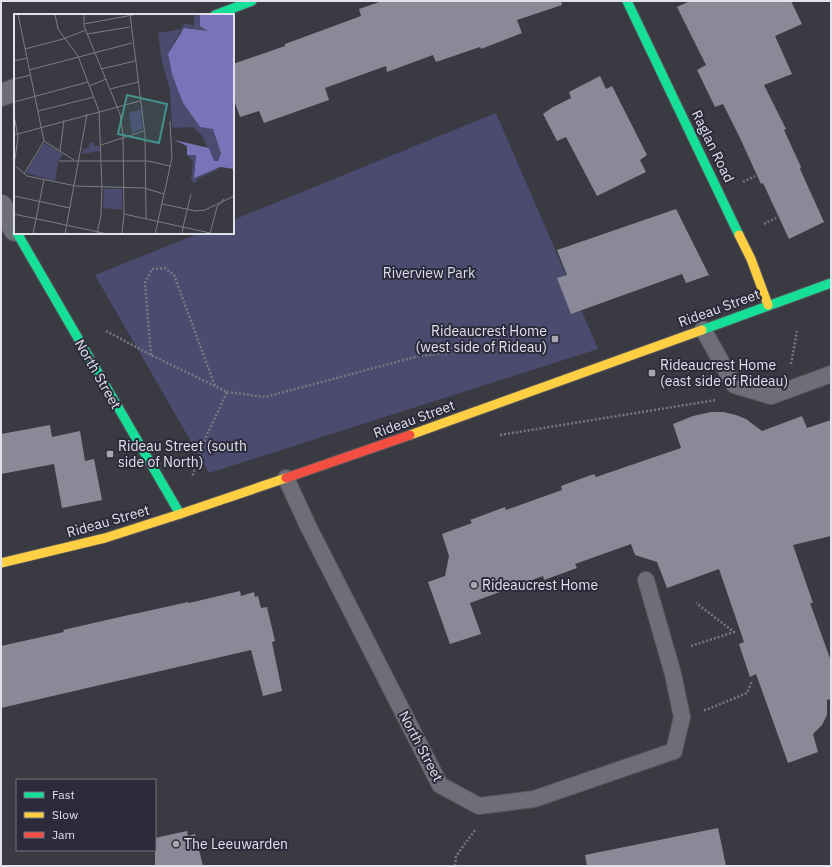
<svg xmlns="http://www.w3.org/2000/svg" width="832" height="867" viewBox="0 0 832 867" font-family="'IBM Plex Sans',sans-serif">
  <style>
    .green { fill: #4d4a70 }
    .building { fill: #898998 }
    .lines { fill: none; stroke-linecap: round; stroke-linejoin: round }
    .lane-casing { stroke: #56565c; stroke-width: 18 }
    .street-casing { stroke: #56565c; stroke-width: 24 }
    .fast-casing { stroke: #56565c; stroke-width: 11 }
    .slow-casing { stroke: #56565c; stroke-width: 11 }
    .jam-casing { stroke: #56565c; stroke-width: 11 }
    .path { stroke: #777780; stroke-width: 2.5; stroke-dasharray: 2 2; stroke-linecap: butt }
    .lane { stroke: #6e6e78; stroke-width: 16 }
    .street { stroke: #6e6e78; stroke-width: 22 }
    .fast { stroke: #16e098; stroke-width: 9 }
    .slow { stroke: #ffcf43; stroke-width: 9 }
    .jam { stroke: #f24e42; stroke-width: 9 }
    .poi-dot { fill: #a7a7b0; stroke: #2c2b3b; stroke-width: 1.5 }
    .labels { text-anchor: middle; stroke-width: 4; stroke-linejoin: round; paint-order: stroke }
    .street-label { font-size: 14px; fill: #e1e1eb; stroke: #2c2b3b }
    .park-label { font-size: 14px; fill: #dcdcf1; stroke: #2c2b3b }
    .poi-label { font-size: 14px; fill: #e1e1eb; stroke: #2c2b3b; text-anchor: start }
    .inset-road { fill: none; stroke: #7d7d86; stroke-width: 1 }
    .view { fill: #44918d; fill-opacity: 0.15; stroke: #44918d; stroke-width: 2 }
    .inset-edge { fill: none; stroke: #e1e1eb; stroke-width: 2 }
  </style>
  <rect width="100%" height="100%" fill="#3a3a42"/>
  <polygon class="green" points="496,113 598,349 209,473 95,275 200,233 233,233 233,220"/>
  <g class="building">
    <polygon points="382,1 561,1 562,5 517,20 522,33 481,49 480,47 436,62 433,55 387,72 386,66 325,88 329,100 264,123 259,111 240,117 233,97 233,64 285,46 285,44 361,16 359,9"/>
    <polygon points="690,1 791,1 802,24 775,36 792,74 764,85 786,129 784,130 801,167 800,169 824,222 789,239 763,183 761,184 740,138 723,104 715,107 697,70 706,65 677,7"/>
    <polygon points="600,76 606,89 612,86 647,155 640,160 646,172 597,196 566,137 557,141 543,114 553,107 571,98 569,92"/>
    <polygon points="676,209 709,275 686,283 682,274 571,314 557,278 567,275 557,250"/>
    <polygon points="711,412 723,412 736,415 746,419 762,431 802,416 807,428 831,420 831,536 793,545 813,603 810,603 831,661 831,699 827,700 827,715 822,725 813,734 818,752 788,763 756,674 750,677 739,644 744,642 719,569 667,588 657,562 635,555 631,544 575,564 577,568 544,580 543,576 470,603 481,634 450,644 428,582 445,576 449,556 442,534 472,523 470,520 505,507 506,510 562,490 561,486 594,474 596,477 681,448 673,424 693,416"/>
    <polygon points="50,425 52,437 80,431 85,461 94,459 102,500 62,508 54,464 1,474 1,434"/>
    <polygon points="240,591 241,596 254,592 255,597 258,596 261,608 267,607 275,641 272,642 282,691 263,696 251,650 1,708 1,646 64,632 63,630 133,614 134,614 188,602 189,603"/>
    <polygon points="718,828 726,866 587,866 585,855"/>
    <polygon points="187,831 188,836 195,834 203,866 155,866 155,838"/>
  </g>
  <g class="lines">
    <g class="lane-casing">
      <g id="lane">
        <polyline points="703,329 734,385 771,396 831,374"/>
        <polyline points="286,478 308,526 440,785 479,806 534,799 674,751 682,717 673,674 646,580"/>
      </g>
    </g>
    <g class="street-casing">
      <g id="street">
        <polyline points="1,95 15,90"/>
        <polyline points="1,206 15,230"/>
      </g>
    </g>
    <g class="fast-casing">
      <g id="fast">
        <polyline points="627,1 739,235"/>
        <polyline points="215,15 252,1"/>
        <polyline points="17,233 180,514"/>
        <polyline points="702,330 831,283"/>
      </g>
    </g>
    <g class="slow-casing">
      <g id="slow">
        <polyline points="739,235 751,259 768,305"/>
        <polyline points="410,435 702,330"/>
        <polyline points="1,563 105,538 180,514 286,478"/>
      </g>
    </g>
    <g class="jam-casing">
      <polyline id="jam" points="286,478 410,435"/>
    </g>
    <g class="path">
      <polyline points="743,182 755,176"/>
      <polyline points="764,224 776,218"/>
      <polyline points="106,331 151,355 227,392 205,439 192,477"/>
      <polyline points="151,355 145,283 152,269 165,268 174,275 215,386"/>
      <polyline points="791,364 797,331"/>
      <polyline points="227,392 265,397 419,356 459,352"/>
      <polyline points="500,435 716,400"/>
      <polyline points="691,646 734,632 696,603"/>
      <polyline points="704,710 706,710 747,693 752,681"/>
      <polyline points="455,866 456,856 475,830"/>
    </g>
    <use href="#lane" class="lane"/>
    <use href="#street" class="street"/>
    <use href="#fast" class="fast"/>
    <use href="#slow" class="slow"/>
    <use href="#jam" class="jam"/>
  </g>
  <g class="poi-dot">
    <rect x="551" y="335" width="8" height="8" rx="2"/>
    <rect x="648" y="369" width="8" height="8" rx="2"/>
    <rect x="106" y="450" width="8" height="8" rx="2"/>
    <circle cx="474" cy="585" r="4"/>
    <circle cx="176" cy="844" r="4"/>
  </g>
  <g class="labels">
    <g class="street-label">
      <text transform="translate(713 146) rotate(64)" y="5">Raglan Road</text>
      <text transform="translate(719 308) rotate(-20)" y="5">Rideau Street</text>
      <text transform="translate(98 374) rotate(60)" y="5">North Street</text>
      <text transform="translate(414 419) rotate(-20)" y="5">Rideau Street</text>
      <text transform="translate(108 521) rotate(-16)" y="5">Rideau Street</text>
      <text transform="translate(421 746) rotate(62)" y="5">North Street</text>
    </g>
    <g class="park-label">
      <text x="429" y="278">Riverview Park</text>
    </g>
    <g class="poi-label">
      <text x="547" y="336" text-anchor="end">Rideaucrest Home<tspan x="547" dy="16">(west side of Rideau)</tspan></text>
      <text x="660" y="370">Rideaucrest Home<tspan x="660" dy="16">(east side of Rideau)</tspan></text>
      <text x="118" y="451">Rideau Street (south<tspan x="118" dy="16">side of North)</tspan></text>
      <text x="482" y="590">Rideaucrest Home</text>
      <text x="184" y="849">The Leeuwarden</text>
    </g>
  </g>
  <g transform="translate(14 14)">
    <rect width="220" height="220" fill="#3a3a42"/>
    <path d="M180,0H186V12L195,15L194,17L174,14L166,18L154,40L156,53L173,95L186,113L198,114L202,121L207,139L204,147L200,148L188,122L179,113L158,114L156,76L148,48L144,19L167,15L171,9L180,12ZM127,96L129,115L118,119L115,98ZM80,128V132H85L86,137L68,140L69,135L75,134V130ZM30,129L49,140L44,148L41,167L12,159ZM173,141H182L180,159L207,154L183,165L182,169L179,168L177,165L179,147ZM90,175H108V196L89,194Z" fill="#4d4a70"/>
    <path d="M186,0H220V155L206,153L180,164L182,141H173V132L160,126L195,134L200,147H204L207,139L199,115L186,113L169,89L158,60L154,40L170,14L194,17L186,12Z" fill="#7a73b9"/>
    <path class="inset-road" d="M4,0L30,127M41,0L44,15L64,42L85,97L88,175L87,201L83,220M70,0V12L106,100L109,121L110,200L108,220M116,0L131,121L132,204M70,10L124,0M73,20L116,13M11,35L49,25L72,16M0,47L13,44M87,55L121,47M15,56L118,29M0,65L17,61M75,72L92,65M96,75L124,68M0,88L74,68M24,97L80,83M0,101L4,123L0,152M0,121L126,87M30,127L60,146M87,131L130,117M46,137L50,106M45,147H134L156,152M0,151L13,162L62,172L130,174L150,180M10,160L30,127M0,182L56,194M148,190L182,197L191,196M191,196L220,182M0,200L94,220M110,200L169,213L177,180M144,207L158,144L156,107M19,220L30,165M51,220L73,100M141,220L144,207M168,220L169,213L196,219M196,220L203,193L210,185"/>
    <path class="view" d="M113,81L153,90L145,129L104,120Z"/>
    <rect width="220" height="220" class="inset-edge"/>
  </g>
  <rect width="832" height="867" fill="none" stroke="#e1e1eb" stroke-width="4"/>
  <rect x="16" y="779" width="140" height="72" fill="#2c2b3b" stroke="#747481"/>
  <rect x="24" y="792" width="20" height="6" fill="#16e098" stroke="#747481"/>
  <text x="52" y="799" font-size="12" fill="#e1e1eb">Fast</text>
  <rect x="24" y="812" width="20" height="6" fill="#ffcf43" stroke="#747481"/>
  <text x="52" y="819" font-size="12" fill="#e1e1eb">Slow</text>
  <rect x="24" y="832" width="20" height="6" fill="#f24e42" stroke="#747481"/>
  <text x="52" y="839" font-size="12" fill="#e1e1eb">Jam</text>
</svg>
